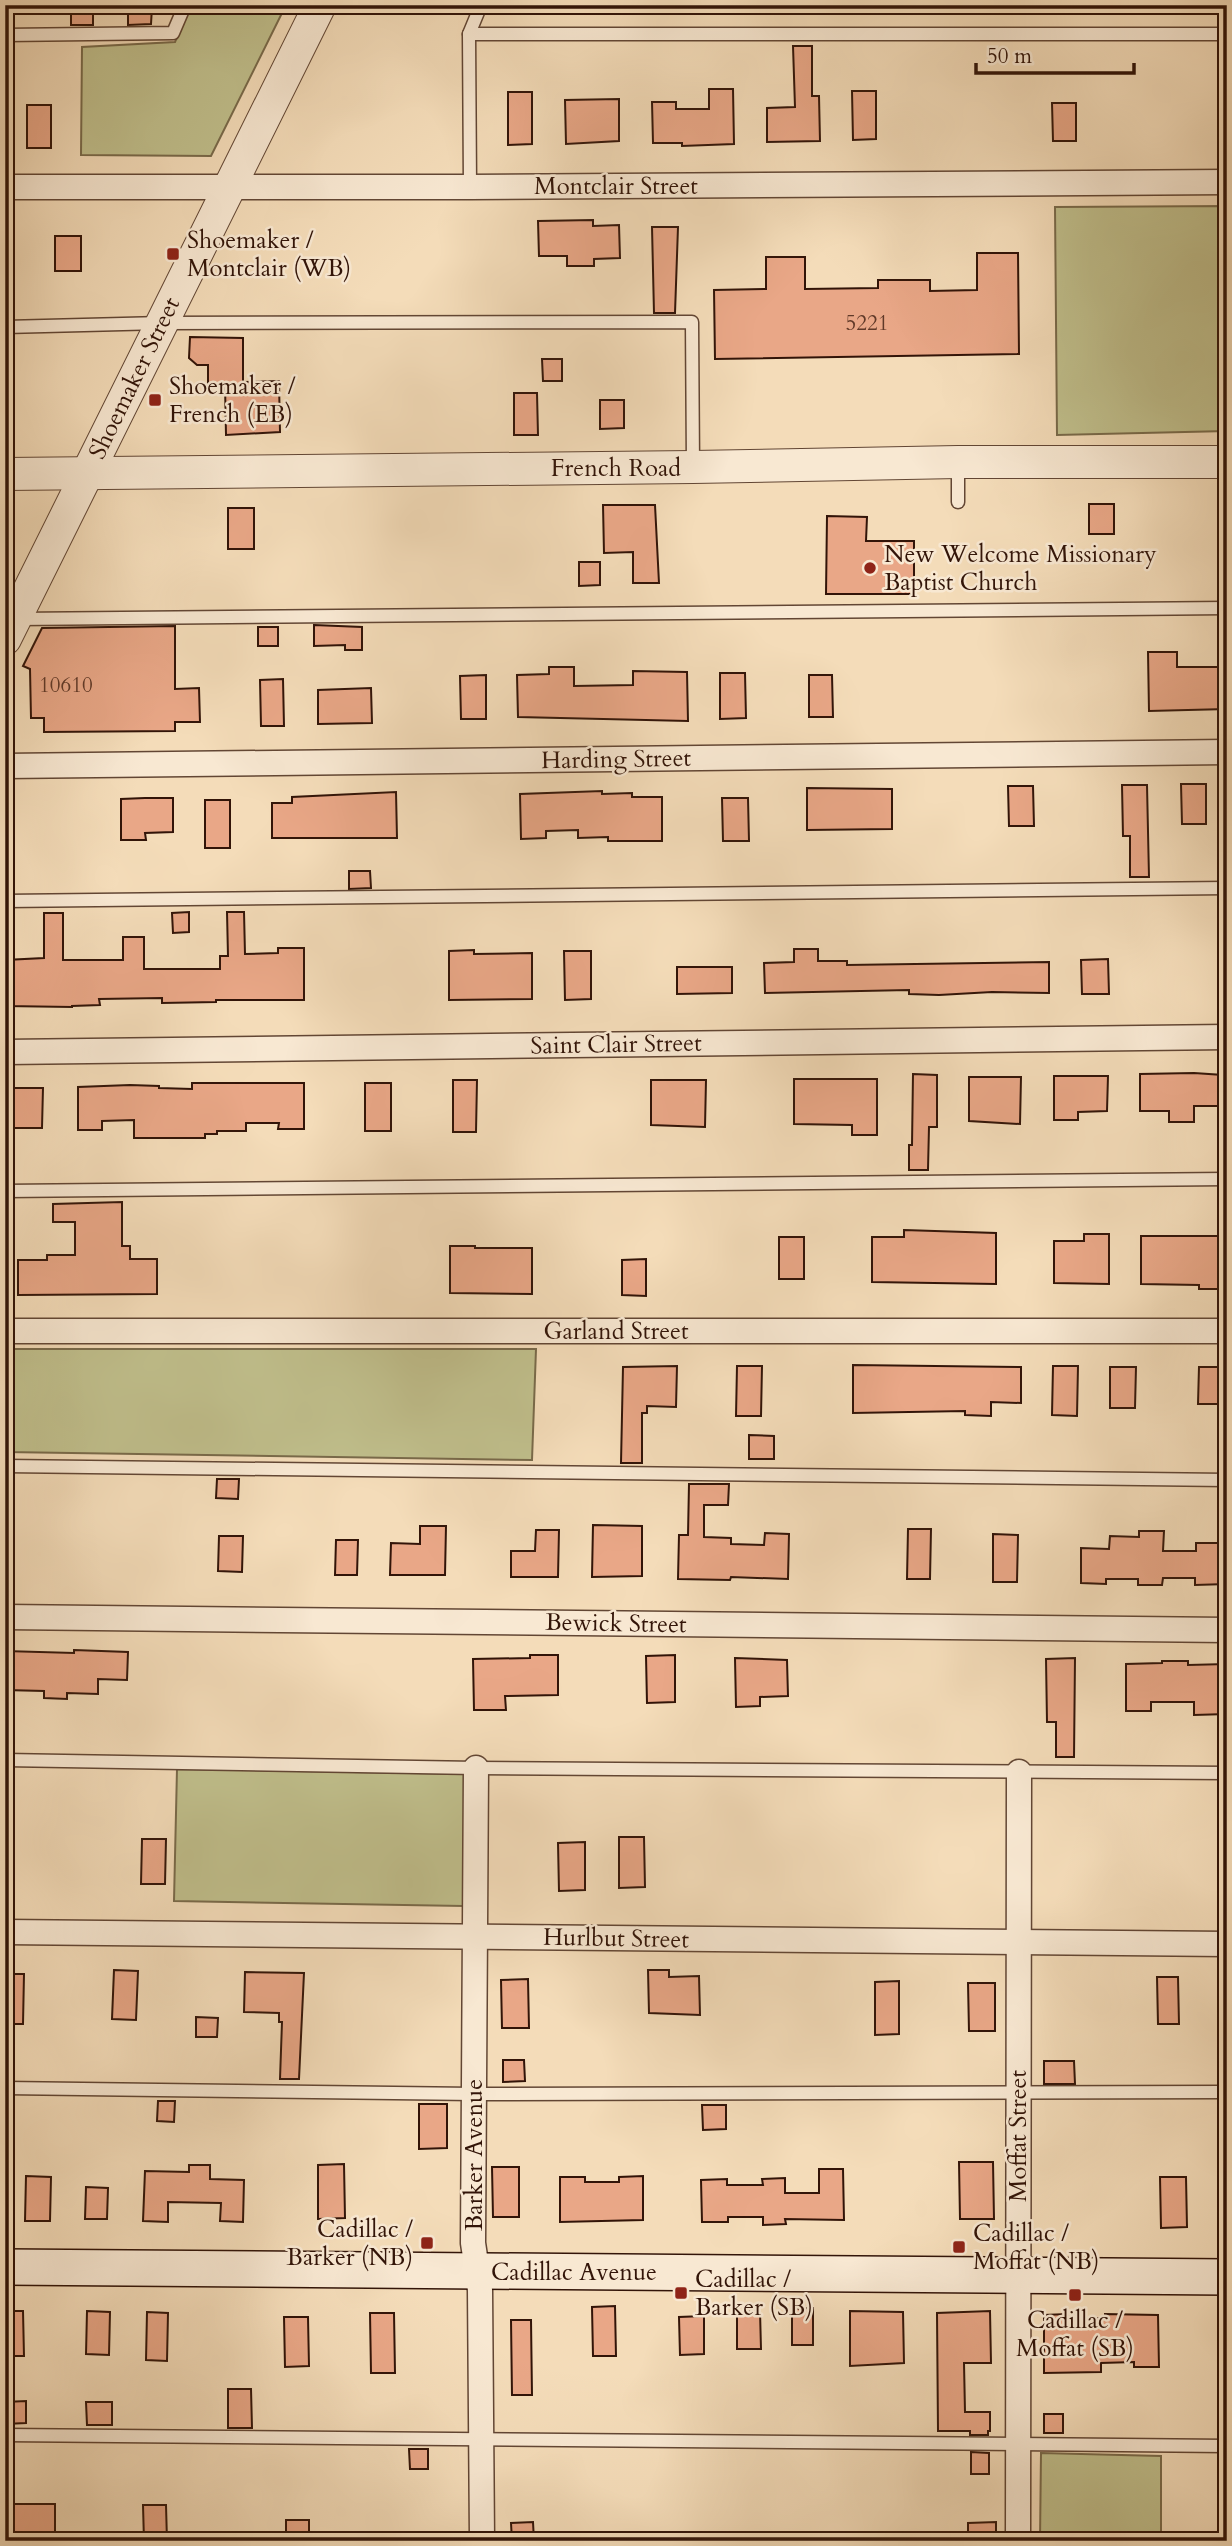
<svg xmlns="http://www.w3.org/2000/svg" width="1232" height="2546" viewBox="0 0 1232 2546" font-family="Cardo,serif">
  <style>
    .green { fill: #c0bf8c; stroke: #796a4a; stroke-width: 2 }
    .building { fill: #e9a787; stroke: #321408; stroke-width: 2 }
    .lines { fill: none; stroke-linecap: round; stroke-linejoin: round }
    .service-casing { stroke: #624634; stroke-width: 15 }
    .minor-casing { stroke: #624634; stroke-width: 27 }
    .tertiary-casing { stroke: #624634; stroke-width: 34 }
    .secondary-casing { stroke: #321408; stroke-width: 38 }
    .service { stroke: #f8e8d2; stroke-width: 12 }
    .minor { stroke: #f8e8d2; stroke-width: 24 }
    .tertiary { stroke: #f8e8d2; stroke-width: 32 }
    .secondary { stroke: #f8e8d2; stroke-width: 35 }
    .poi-dot { fill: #8f2418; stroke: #f8e8d2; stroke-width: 2.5 }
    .labels { text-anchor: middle; stroke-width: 5; stroke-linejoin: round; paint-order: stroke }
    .number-label { font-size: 21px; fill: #603928 }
    .street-label { font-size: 24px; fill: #321408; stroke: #f8e8d2 }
    .poi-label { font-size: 24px; fill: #321408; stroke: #f8e8d2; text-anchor: start }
  </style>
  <rect width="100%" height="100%" fill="#f4dcb9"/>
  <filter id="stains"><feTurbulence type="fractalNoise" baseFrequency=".00286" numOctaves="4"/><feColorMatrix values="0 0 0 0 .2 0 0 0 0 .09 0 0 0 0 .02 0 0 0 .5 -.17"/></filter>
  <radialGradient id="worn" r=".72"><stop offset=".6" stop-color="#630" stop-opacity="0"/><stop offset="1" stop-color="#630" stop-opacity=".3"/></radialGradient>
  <g class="green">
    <polygon points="191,5 286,5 211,156 81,155 82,47 175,42"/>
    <polygon points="1227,206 1227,431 1057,435 1055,207"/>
    <polygon points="5,1349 536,1349 532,1460 5,1452"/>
    <polygon points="177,1769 465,1774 463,1906 174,1901"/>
    <polygon points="1041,2453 1161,2456 1161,2541 1040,2541"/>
  </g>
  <g class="building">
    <polygon points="128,7 152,7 151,24 128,25"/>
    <rect x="71" y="9" width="22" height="16"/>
    <polygon points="793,46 812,46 812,96 819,96 820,141 767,142 767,108 795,107"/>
    <polygon points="709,89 733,89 734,144 682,146 682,143 653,143 652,102 676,102 676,109 709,109"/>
    <polygon points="852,91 876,91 876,139 853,140"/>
    <polygon points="508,92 532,92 532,144 508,145"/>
    <polygon points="619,99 619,141 566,144 565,100"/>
    <polygon points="1052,103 1076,103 1076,141 1053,141"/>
    <rect x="27" y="105" width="24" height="43"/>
    <polygon points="593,220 593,226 619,225 620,258 594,259 594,266 567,266 567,256 539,256 538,221"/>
    <polygon points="652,227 678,227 675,313 654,313"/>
    <rect x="55" y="236" width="26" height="35"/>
    <polygon points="977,253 1018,253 1019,354 715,359 714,290 766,289 766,257 805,257 805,289 878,288 878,280 930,280 930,291 977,290"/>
    <polygon points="190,337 243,338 243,382 279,381 280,432 226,435 225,384 208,384 208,365 197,365 189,358"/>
    <polygon points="542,359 562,359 562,381 543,381"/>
    <polygon points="514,393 537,393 538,435 514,435"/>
    <polygon points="600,400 624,400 624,428 600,429"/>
    <rect x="1089" y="504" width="25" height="30"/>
    <polygon points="603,505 655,505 659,583 633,583 633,552 604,553"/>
    <rect x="228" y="508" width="26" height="41"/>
    <polygon points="827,516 867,517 866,541 914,541 914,594 826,594"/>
    <polygon points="579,562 600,562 600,585 579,586"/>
    <polygon points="314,625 362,627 362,650 345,650 345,645 314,646"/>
    <polygon points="175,626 175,689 199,688 200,722 175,722 175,731 44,732 44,718 31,718 30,669 23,666 42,628"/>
    <rect x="258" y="627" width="20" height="19"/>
    <polygon points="1148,652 1177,652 1177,667 1227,667 1227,709 1149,711"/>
    <polygon points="549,667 574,667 574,686 633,685 633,671 687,672 688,721 518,717 517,675 549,674"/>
    <polygon points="720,673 745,673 746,718 720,719"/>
    <polygon points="486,675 486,719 461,719 460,676"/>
    <polygon points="809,675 832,675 833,717 809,717"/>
    <polygon points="283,679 284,726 261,726 260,680"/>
    <polygon points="371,688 372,723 318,724 318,690"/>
    <polygon points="1181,784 1206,784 1206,824 1182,824"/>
    <polygon points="1122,785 1147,785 1149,877 1130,877 1130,836 1123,836"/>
    <polygon points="1008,786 1033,786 1034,826 1009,826"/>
    <polygon points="807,788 892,789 892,829 807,830"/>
    <polygon points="602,791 602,794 632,793 632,797 662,797 662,841 608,841 608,837 578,838 578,830 546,831 546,838 521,839 520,794"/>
    <polygon points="396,792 397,838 272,838 272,803 292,803 292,797"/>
    <polygon points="145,798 173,798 173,832 145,833 146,840 121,840 121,799"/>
    <polygon points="722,798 748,798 749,841 723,841"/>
    <rect x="205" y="800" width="25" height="48"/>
    <polygon points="349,871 370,871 371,888 349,889"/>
    <polygon points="189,912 189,932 173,933 172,913"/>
    <polygon points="227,912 244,912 245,954 278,953 278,948 304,948 304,1000 216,1000 216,1002 162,1003 162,998 99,999 100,1005 72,1006 72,1007 5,1006 5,960 44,958 44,913 63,913 63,960 123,960 123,937 144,937 144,969 220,969 220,956 228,956"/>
    <polygon points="794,949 818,949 818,961 847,961 847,965 1049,962 1049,993 992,992 939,995 909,994 909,990 765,993 764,963 794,962"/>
    <polygon points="474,950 474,954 532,953 532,999 449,1000 449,951"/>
    <polygon points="564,951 591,951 591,999 565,1000"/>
    <polygon points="1108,959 1109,994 1082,994 1081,960"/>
    <polygon points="677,967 732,967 732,993 677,994"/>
    <polygon points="1194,1073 1223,1075 1223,1106 1194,1106 1194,1122 1169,1122 1169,1111 1140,1111 1140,1074"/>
    <polygon points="913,1074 937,1075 937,1127 929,1127 928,1170 909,1170 909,1145 912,1145"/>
    <polygon points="1054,1076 1108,1076 1107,1111 1078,1112 1078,1120 1054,1120"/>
    <polygon points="969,1077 1021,1077 1020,1124 969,1121"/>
    <polygon points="794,1079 877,1079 877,1135 852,1135 852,1125 794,1124"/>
    <polygon points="453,1080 477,1080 476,1132 453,1132"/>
    <polygon points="651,1080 706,1080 705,1127 651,1125"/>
    <polygon points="192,1083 304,1083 304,1129 278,1129 279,1123 246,1123 246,1131 217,1131 217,1134 205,1134 205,1138 134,1138 134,1120 102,1121 102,1130 78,1130 78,1087 130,1085 159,1086 159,1088 192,1089"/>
    <rect x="365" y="1083" width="26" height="48"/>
    <polygon points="5,1088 43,1088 42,1128 5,1128"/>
    <polygon points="122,1202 122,1246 130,1246 130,1259 157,1259 157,1294 18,1295 18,1260 47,1260 47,1255 75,1255 75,1222 53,1222 53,1204"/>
    <polygon points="904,1230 996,1233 996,1284 872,1282 872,1237 904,1237"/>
    <polygon points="1084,1234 1109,1234 1109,1284 1054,1283 1054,1241 1084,1241"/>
    <polygon points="1141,1236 1225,1236 1224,1289 1199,1289 1199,1285 1141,1284"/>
    <rect x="779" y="1237" width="25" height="42"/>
    <polygon points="450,1246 475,1246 475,1248 532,1248 532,1294 450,1293"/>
    <polygon points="646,1259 646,1296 622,1295 622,1260"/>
    <polygon points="853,1365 1021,1367 1021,1403 991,1402 991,1416 965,1415 965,1411 853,1413"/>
    <polygon points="677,1366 676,1407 647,1406 647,1413 642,1413 642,1463 621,1463 623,1367"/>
    <polygon points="737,1366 762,1366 761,1416 736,1416"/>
    <polygon points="1053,1366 1078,1366 1077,1416 1052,1415"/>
    <polygon points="1110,1367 1136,1367 1135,1408 1110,1408"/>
    <polygon points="1199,1367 1223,1367 1222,1404 1198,1404"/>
    <polygon points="749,1435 774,1436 774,1459 749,1459"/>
    <polygon points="217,1479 239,1479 238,1499 216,1498"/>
    <polygon points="689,1484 729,1484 728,1505 704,1505 704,1537 731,1538 731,1544 764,1545 765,1533 789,1534 788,1579 731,1577 730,1580 678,1579 679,1535 688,1535"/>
    <polygon points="593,1525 642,1526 642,1576 592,1577"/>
    <polygon points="420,1526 446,1526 445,1575 390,1575 391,1543 420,1544"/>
    <polygon points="908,1529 931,1529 930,1579 907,1579"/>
    <polygon points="536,1530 559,1530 558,1577 511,1577 511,1551 535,1551"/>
    <polygon points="1139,1531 1164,1531 1163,1551 1196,1551 1196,1543 1227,1543 1227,1584 1195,1585 1195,1578 1163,1578 1162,1585 1138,1585 1138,1579 1106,1579 1106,1584 1081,1583 1081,1548 1109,1549 1110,1536 1139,1537"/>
    <polygon points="993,1534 1018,1535 1017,1582 993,1582"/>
    <polygon points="219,1536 243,1536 242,1572 218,1571"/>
    <polygon points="336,1540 358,1540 357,1575 335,1575"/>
    <polygon points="74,1650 128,1652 127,1680 98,1679 98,1694 67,1693 67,1699 44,1698 44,1691 5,1690 5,1651 74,1653"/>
    <polygon points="530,1655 558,1655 558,1695 505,1696 506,1710 474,1710 473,1659 530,1658"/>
    <polygon points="675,1655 675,1702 647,1703 646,1656"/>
    <polygon points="735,1658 787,1660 788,1696 760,1697 760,1706 736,1707"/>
    <polygon points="1075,1658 1074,1757 1056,1757 1056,1722 1047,1722 1046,1659"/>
    <polygon points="1162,1661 1188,1661 1188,1665 1227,1664 1227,1714 1194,1715 1194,1702 1151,1702 1151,1711 1126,1711 1126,1664 1162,1663"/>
    <polygon points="619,1837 644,1837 645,1887 619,1888"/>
    <polygon points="142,1839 166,1839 165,1884 141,1884"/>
    <polygon points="585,1842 585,1890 559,1891 558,1843"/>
    <polygon points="114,1970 138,1971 136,2020 112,2019"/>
    <polygon points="648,1970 669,1970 669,1977 699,1976 700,2015 649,2013"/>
    <polygon points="245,1972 304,1973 299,2079 280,2079 282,2022 279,2022 279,2013 244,2012"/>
    <polygon points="5,1974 24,1974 23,2024 5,2024"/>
    <polygon points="1157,1977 1178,1977 1179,2024 1158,2024"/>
    <polygon points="528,1979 529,2028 502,2028 501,1980"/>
    <polygon points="899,1981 899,2034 875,2035 875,1982"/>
    <polygon points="968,1983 995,1983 995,2031 969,2031"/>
    <polygon points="196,2017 218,2018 217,2037 196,2037"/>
    <polygon points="503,2060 524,2060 525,2081 503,2082"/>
    <polygon points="1044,2061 1074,2061 1075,2084 1044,2084"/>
    <polygon points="158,2101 175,2101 174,2122 157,2121"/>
    <polygon points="419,2104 447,2104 447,2148 419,2149"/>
    <polygon points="702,2105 726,2105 726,2129 703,2130"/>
    <polygon points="959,2162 993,2162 994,2219 960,2219"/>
    <polygon points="344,2164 345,2218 318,2219 318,2165"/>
    <polygon points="189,2165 210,2165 210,2179 244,2180 243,2222 220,2221 221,2203 168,2202 168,2222 143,2221 145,2171 189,2172"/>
    <polygon points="492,2167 519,2167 519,2217 493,2217"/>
    <polygon points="819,2169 843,2169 844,2220 785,2219 786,2224 763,2225 763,2217 728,2217 728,2222 702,2222 701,2180 727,2179 727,2185 763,2185 762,2179 785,2178 785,2193 819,2193"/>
    <polygon points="26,2176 51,2177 50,2221 25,2221"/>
    <polygon points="643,2176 643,2220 560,2222 560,2177 585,2177 585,2182 619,2182 619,2177"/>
    <polygon points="1160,2177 1186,2177 1187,2227 1161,2228"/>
    <polygon points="86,2187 108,2188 107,2219 85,2219"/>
    <polygon points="615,2306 616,2356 593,2356 592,2307"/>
    <polygon points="813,2308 813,2345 792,2345 792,2309"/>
    <polygon points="5,2311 23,2311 24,2356 5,2356"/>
    <polygon points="87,2311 110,2312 109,2355 86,2354"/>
    <polygon points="760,2311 761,2349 737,2349 737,2312"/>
    <polygon points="850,2311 903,2312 904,2363 850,2366"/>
    <polygon points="990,2311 991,2363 964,2363 965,2412 990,2412 990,2431 988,2431 988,2435 970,2435 970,2431 938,2431 937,2313"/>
    <polygon points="147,2312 168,2313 167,2361 146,2360"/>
    <polygon points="370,2313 394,2313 395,2373 371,2373"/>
    <polygon points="1068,2314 1068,2318 1105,2318 1105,2314 1158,2315 1159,2367 1134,2367 1134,2362 1101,2363 1101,2372 1044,2373 1044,2315"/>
    <polygon points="704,2316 704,2354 680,2355 679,2317"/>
    <polygon points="284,2317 308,2317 309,2366 285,2367"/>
    <polygon points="511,2320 531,2320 532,2395 512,2395"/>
    <polygon points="228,2389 251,2389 252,2428 228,2428"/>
    <polygon points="26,2401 26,2423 5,2424 5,2402"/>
    <polygon points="86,2402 112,2402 112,2425 87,2425"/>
    <rect x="1044" y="2414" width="19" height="19"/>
    <polygon points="409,2449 428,2449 428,2469 410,2469"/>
    <polygon points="971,2452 989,2453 989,2474 971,2474"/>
    <rect x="5" y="2504" width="50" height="37"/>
    <polygon points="143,2505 166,2505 167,2541 144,2541"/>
    <rect x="286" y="2520" width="23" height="21"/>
    <polygon points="533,2522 534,2541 512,2541 511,2523"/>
    <polygon points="996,2522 996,2541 968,2541 968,2523"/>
  </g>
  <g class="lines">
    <g class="service-casing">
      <g id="service">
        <polyline points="469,34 1227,34"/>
        <polyline points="5,35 173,33 185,5"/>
        <polyline points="470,187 469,34 481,5"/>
        <polyline points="5,327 162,323 692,322 693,467"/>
        <polyline points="958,502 958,462"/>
        <polyline points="16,619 1227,608"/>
        <polyline points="5,901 1227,888"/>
        <polyline points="5,1191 1227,1179"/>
        <polyline points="5,1466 1227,1480"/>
        <polyline points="5,1760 476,1768 1227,1773"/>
        <polyline points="5,2088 474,2094 1227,2092"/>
        <polyline points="5,2435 1227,2446"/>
      </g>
    </g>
    <g class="minor-casing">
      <g id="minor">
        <polyline points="5,187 470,187 1227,182"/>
        <polyline points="5,766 1227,752"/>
        <polyline points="5,1052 1227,1037"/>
        <polyline points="5,1331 1227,1331"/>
        <polyline points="5,1617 1227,1630"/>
        <polyline points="476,1768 473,2243 480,2290 482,2541"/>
        <polyline points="5,1932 1227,1944"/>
        <polyline points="1018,2541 1019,1772"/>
      </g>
    </g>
    <g class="tertiary-casing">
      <g id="tertiary">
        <polyline points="5,474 693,467 958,462 1227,462"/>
        <polyline points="5,639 320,5"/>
      </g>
    </g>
    <g class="secondary-casing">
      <polyline id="secondary" points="5,2267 1227,2277"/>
    </g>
    <use href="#service" class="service"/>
    <use href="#minor" class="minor"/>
    <use href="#tertiary" class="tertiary"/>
    <use href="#secondary" class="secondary"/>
  </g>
  <g class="poi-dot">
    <rect x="166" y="247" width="14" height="14" rx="3.5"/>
    <rect x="148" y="393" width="14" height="14" rx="3.5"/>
    <circle cx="870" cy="568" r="7"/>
    <rect x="420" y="2236" width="14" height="14" rx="3.5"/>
    <rect x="952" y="2240" width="14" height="14" rx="3.5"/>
    <rect x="674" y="2286" width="14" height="14" rx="3.5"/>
    <rect x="1068" y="2288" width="14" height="14" rx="3.5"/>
  </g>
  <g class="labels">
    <g class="number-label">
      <text x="867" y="330">5221</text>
      <text x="66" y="692">10610</text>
    </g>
    <g class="street-label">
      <text x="616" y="194">Montclair Street</text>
      <text transform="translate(134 378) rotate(-64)" y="8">Shoemaker Street</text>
      <text x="616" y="476">French Road</text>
      <text transform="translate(616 759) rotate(-1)" y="8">Harding Street</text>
      <text transform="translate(616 1044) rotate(-1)" y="8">Saint Clair Street</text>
      <text x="616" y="1339">Garland Street</text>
      <text transform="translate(616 1623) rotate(1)" y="8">Bewick Street</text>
      <text transform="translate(616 1938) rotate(1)" y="8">Hurlbut Street</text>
      <text transform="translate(1018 2136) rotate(-90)" y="8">Moffat Street</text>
      <text transform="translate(474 2155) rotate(-90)" y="8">Barker Avenue</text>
      <text x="574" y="2280">Cadillac Avenue</text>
    </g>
    <g class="poi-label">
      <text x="187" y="248">Shoemaker /<tspan x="187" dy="28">Montclair (WB)</tspan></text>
      <text x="169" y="394">Shoemaker /<tspan x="169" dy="28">French (EB)</tspan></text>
      <text x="884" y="562">New Welcome Missionary<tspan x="884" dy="28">Baptist Church</tspan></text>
      <text x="413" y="2237" text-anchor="end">Cadillac /<tspan x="413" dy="28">Barker (NB)</tspan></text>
      <text x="973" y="2241">Cadillac /<tspan x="973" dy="28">Moffat (NB)</tspan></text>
      <text x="695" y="2287">Cadillac /<tspan x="695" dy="28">Barker (SB)</tspan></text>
      <text x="1075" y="2328" text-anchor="middle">Cadillac /<tspan x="1075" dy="28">Moffat (SB)</tspan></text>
    </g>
  </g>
  <rect width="1232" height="2546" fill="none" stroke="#f4dcb9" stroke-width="28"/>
  <rect x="7" y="7" width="1218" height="2532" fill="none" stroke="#321408" stroke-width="3.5"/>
  <rect x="14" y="14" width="1204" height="2518" fill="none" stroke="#321408" stroke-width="2"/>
  <path d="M976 63v10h158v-10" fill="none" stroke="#321408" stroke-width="3.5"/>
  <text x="987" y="63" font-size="21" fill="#321408" stroke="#f8e8d2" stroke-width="5" paint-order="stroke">50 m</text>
  <rect width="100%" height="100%" filter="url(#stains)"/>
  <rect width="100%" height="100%" fill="url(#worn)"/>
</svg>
